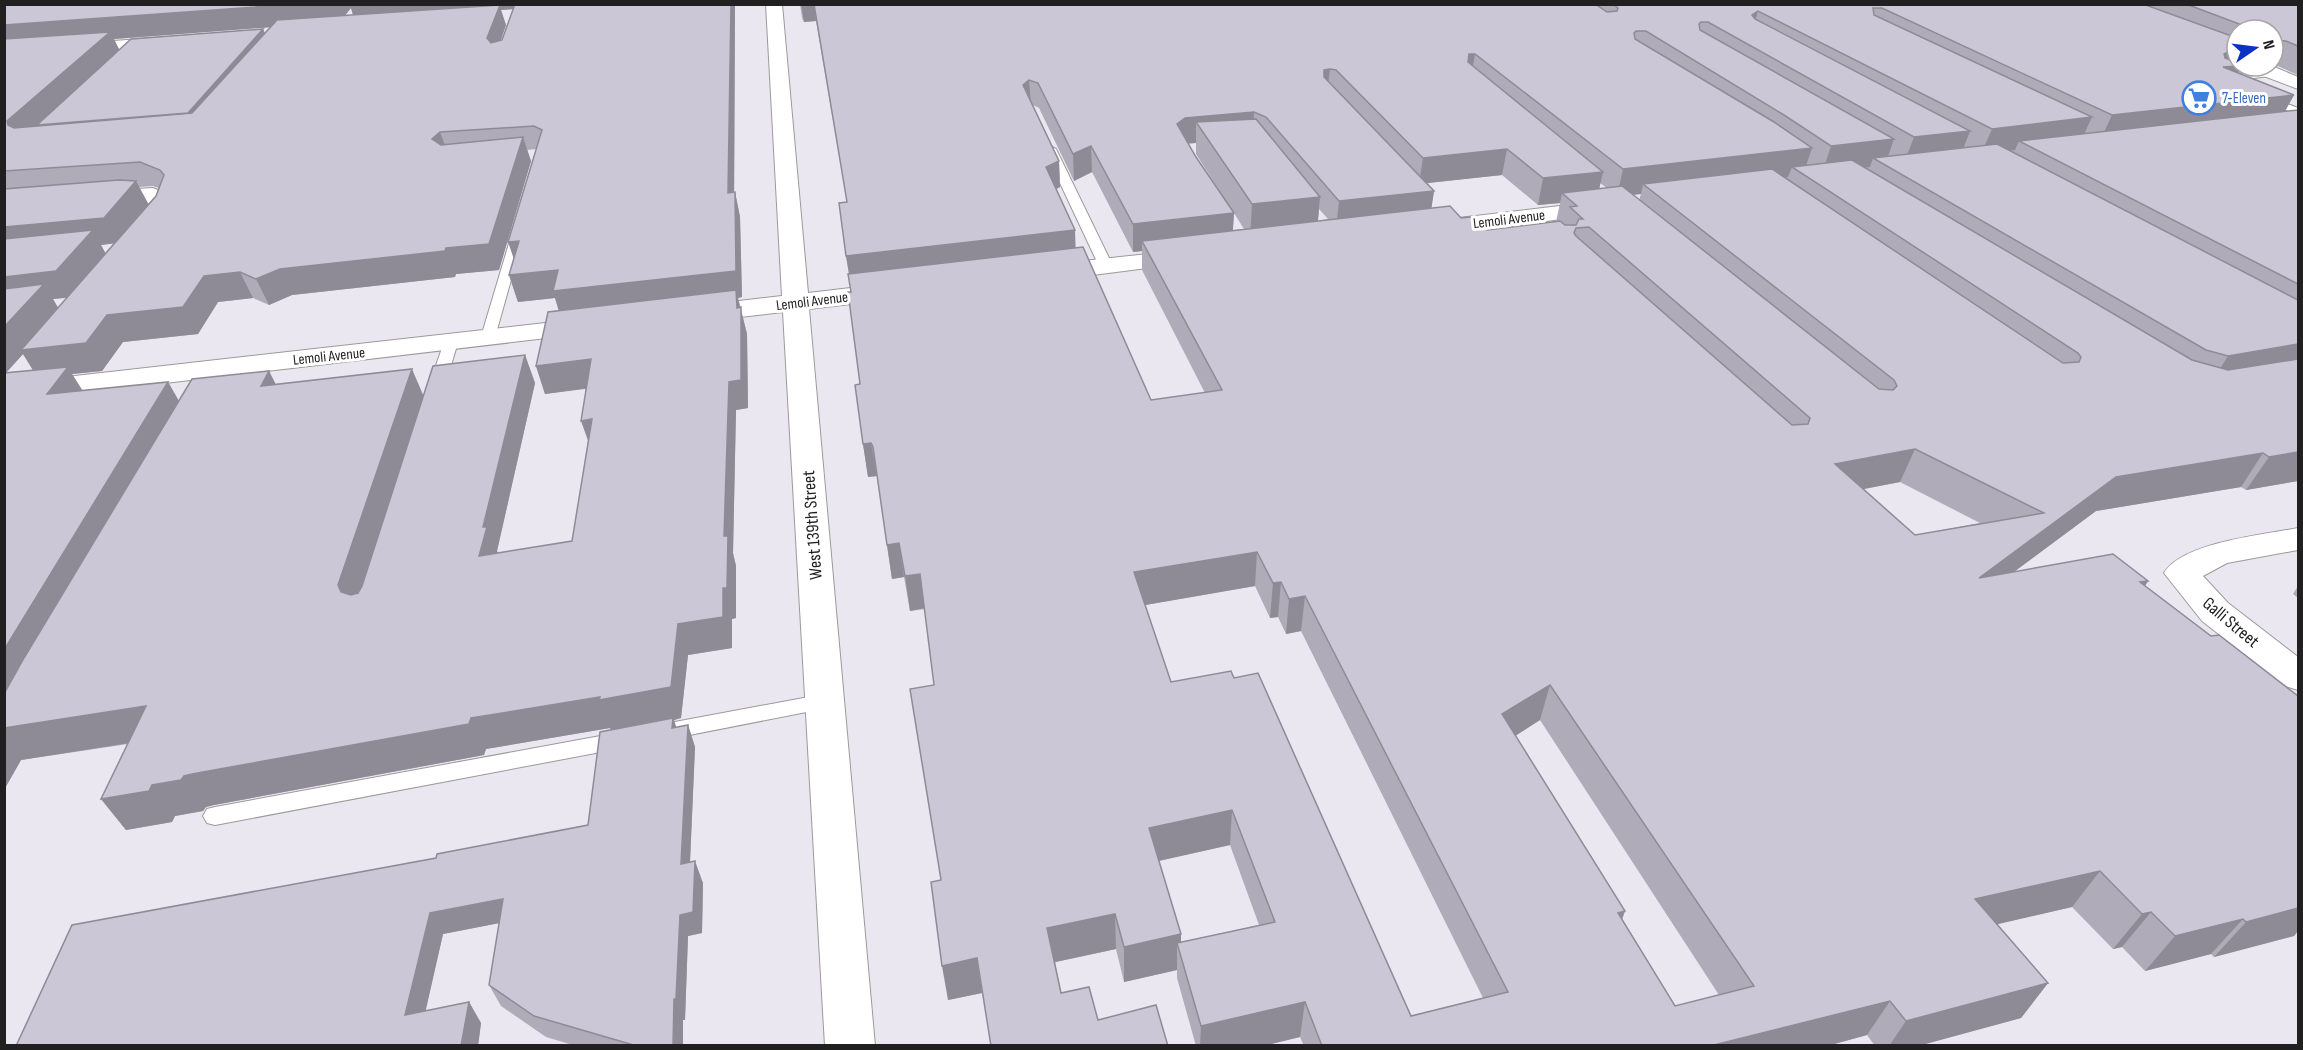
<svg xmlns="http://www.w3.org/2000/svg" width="2303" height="1050" viewBox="0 0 2303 1050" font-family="'Sofia Sans Condensed',sans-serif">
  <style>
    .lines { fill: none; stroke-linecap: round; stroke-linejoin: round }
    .service-casing { stroke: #9a9a9a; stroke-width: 2 }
    .minor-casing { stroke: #9a9a9a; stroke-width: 2 }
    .tertiary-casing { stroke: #9a9a9a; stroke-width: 2 }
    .service { fill: #fff; fill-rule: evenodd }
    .minor { fill: #fff; fill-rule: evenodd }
    .tertiary { fill: #fff; fill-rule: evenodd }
    .wall { fill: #afabb8; fill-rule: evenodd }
    .shaded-wall { fill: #8e8b96 }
    .building { fill: #cbc7d6; stroke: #8e8b96; stroke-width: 1.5; fill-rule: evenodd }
    .labels { text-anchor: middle; stroke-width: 6; stroke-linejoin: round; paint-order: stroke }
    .far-shop-label { font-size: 15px; fill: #366cbe; stroke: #fff; text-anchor: start }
    .far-street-label { font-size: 15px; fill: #202020; stroke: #fff }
    .street-label { font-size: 18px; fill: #202020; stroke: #fff }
  </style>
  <rect width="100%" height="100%" fill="#ebe7f0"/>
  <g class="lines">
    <g class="service-casing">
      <g id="service">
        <polygon points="2273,70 2278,73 2277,75 2224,82 2219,79 2224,76"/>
        <polygon points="2264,95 2298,108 2298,115 2260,100 2260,96"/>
        <polygon points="1050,146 1056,149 1113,266 1111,269 1106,270 1099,266 1044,149"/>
        <polygon points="519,226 525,230 495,337 488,341 483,340 481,337 513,230"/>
        <polygon points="451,338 458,342 444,389 436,394 430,392 428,389 444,342"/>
        <polygon points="825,694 832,697 836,702 832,707 664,740 656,738 653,732 656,726 664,724"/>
        <polygon points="622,732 630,734 633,740 630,746 622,748 215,825 207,823 203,816 207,809 215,807"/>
      </g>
    </g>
    <g class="minor-casing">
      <g id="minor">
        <polygon points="766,4 782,4 808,293 893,283 902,286 906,291 902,296 893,299 809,309 875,1046 825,1046 783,312 697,322 688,320 684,314 688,308 697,306 782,296"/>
        <polygon points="168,37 174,38 177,42 174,46 4,59 4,49"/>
        <path d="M153,188L172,196L175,201C169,219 158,241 137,236L133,231L148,212L152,203L100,205L92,203L89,198L92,193L100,191Z"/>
        <polygon points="1602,201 1610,203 1613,208 1610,213 1433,235 1425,233 1421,228 1425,223 1433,221"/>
        <polygon points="1185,250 1194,252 1197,257 1194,262 1046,281 1037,278 1033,273 1037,268 1046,265"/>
        <polygon points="589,318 598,320 602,326 598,332 4,402 4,384"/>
        <path d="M2298,528V550L2227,563L2203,576L2228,603L2298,657V690L2285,686L2202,621L2164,573C2183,542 2264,535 2298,528Z"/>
      </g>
    </g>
    <g class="tertiary-casing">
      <polygon id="tertiary" points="2246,66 2272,66 2298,77 2298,89 2248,70"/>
    </g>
    <use href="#service" class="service"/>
    <use href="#minor" class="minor"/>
    <use href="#tertiary" class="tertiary"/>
  </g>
  <g class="wall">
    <path d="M4,4H735L734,193L735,192L740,217L742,297L738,298L747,334L748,408L736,410L733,553L736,566V618L732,619V648L688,655L681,718L674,720L676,727L688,725L695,747L690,862L703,883L702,933L688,936L685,1020H683V1046H576L546,1037L501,1006L489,985L499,923L443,934L425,1011L469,1002L481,1023L478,1046H16L436,858L588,825L611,730L610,728L486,749L484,755L214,805L206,807L203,811L175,816L172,822L126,830L101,799L128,744L21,760L4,790ZM351,8L353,15H345ZM513,9L502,40H501L506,25L501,10ZM270,27L265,33L263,29L119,50L114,39ZM536,149L514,258L509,275L518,302L555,298L559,311L536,366L545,394L586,388L588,441L572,541L498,553L497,551L535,383L525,355L424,396L276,385L269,371L179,401L168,382L83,391L72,374L102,371L123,342L198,334L218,302L253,298L269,305L292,295L455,277L456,274L499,270L531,161L527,150ZM153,186L159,188L156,196L148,204L139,187ZM114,243L105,253L101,245ZM67,298L58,308L53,299ZM23,354L33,370L6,373Z"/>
    <path d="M800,4H2298V75L2273,64V30H2237V66H2249L2246,71L2238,73L2294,95L2285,111L2298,110V481L2246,490L2241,487L2096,511L2015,571L2148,581L2145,586L2211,636L2298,696V931L2294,936L2214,957L2211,954L2145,971L2122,947L2113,949L2072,907L1997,924L2048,983L2021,1018L1918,1046H1875L1867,1035L1827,1046H1304L1300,1037L1263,1046H1196L1177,978V970L1124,982L1116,949L1055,962L1061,993L1098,1020L1168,1046L982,993L948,1000L941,880L934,685L925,609L910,611L904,577L892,579L877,478V476L868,477L863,444L860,384L849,274L846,256L847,202L816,21L804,22L802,18ZM1033,105L1039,108L1074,181L1092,172L1133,252L1142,251V270L1205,393L1151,400L1075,248V230L1056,189L1060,187L1059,161ZM1188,143H1196V154L1231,209L1196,157ZM1502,175L1538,205L1560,203L1556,222L1487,230L1461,218L1431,208L1434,191L1427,183ZM1600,183L1607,188L1599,189ZM1641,194L1639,200L1633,195ZM1319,209L1328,219L1318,221ZM1234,213L1244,229L1233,230ZM1900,482L1980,523L1915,535L1864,489ZM1255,586L1270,618L1278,617L1286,634L1301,631L1483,998L1411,1016L1234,678L1171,682L1145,605ZM1540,720L1719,995L1675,1006L1622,920L1625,911L1515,736ZM1230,845L1259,925L1181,942V934L1159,861Z"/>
    <polygon points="2298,586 2298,598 2293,594"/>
  </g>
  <g class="shaded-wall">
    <polygon points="297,4 578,4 501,10 506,25 494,59 355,21 351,8 340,22 114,39 121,53 263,29 268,42 195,127 20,144 8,125 4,25"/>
    <polygon points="731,4 735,4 734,218 728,193"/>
    <polygon points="801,4 814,4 816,21 804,22"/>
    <polygon points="1758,11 1752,33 1752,15"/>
    <polygon points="2237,50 2237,66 2249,66 2246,71 2238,72 2229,89 2211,91 2224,54 2230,51"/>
    <polygon points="1469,54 1475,54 1471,77 1465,78"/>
    <polygon points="1330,69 1327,93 1322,95 1324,70"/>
    <polygon points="1029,80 1031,104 1023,85"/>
    <polygon points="2294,95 2280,120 2100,141 2112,115"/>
    <polygon points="1254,112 1253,138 1196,122 1196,143 1185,144 1177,124 1185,118"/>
    <polygon points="2092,117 2080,143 2019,141 2015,150 1981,154 1992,129"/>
    <polygon points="1970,131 1960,157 1904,163 1914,137"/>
    <polygon points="440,132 449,156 432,139"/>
    <polygon points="523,137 531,161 499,270 456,274 455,277 292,295 269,305 256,279 280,269 446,248"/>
    <polygon points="1894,139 1885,165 1873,158 1870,167 1822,173 1831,146"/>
    <polygon points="1091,146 1092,172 1074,181 1073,154"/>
    <polygon points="1812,148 1803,175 1792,167 1788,177 1654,192 1643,184 1641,194 1617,196 1623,169"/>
    <polygon points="1507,149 1502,175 1419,184 1423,158"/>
    <polygon points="1059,161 1060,187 1047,194 1046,167"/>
    <polygon points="1603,172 1597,199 1562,193 1560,203 1538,205 1543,178"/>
    <polygon points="136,181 149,205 118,243 101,245 107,256 72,297 53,299 60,311 107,315 204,276 240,272 253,298 218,302 198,334 123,342 102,371 72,374 85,395 65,422 23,354 4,375 4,227"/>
    <polygon points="1434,191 1430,218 1336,229 1339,201"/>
    <polygon points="735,192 740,217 742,297 738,298 747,334 748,408 736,410 733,553 736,566 736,618 732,619 732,648 688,655 681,718 674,720 680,740 612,731 610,728 486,749 484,755 214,805 206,807 203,811 175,816 172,822 126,830 101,799 184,776 471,718 678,624 723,588 728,550 561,318 555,298 518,302 509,275"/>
    <polygon points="1320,197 1317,231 1250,239 1252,204"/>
    <polygon points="1234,213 1232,241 1142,241 1142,251 1133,252 1133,224"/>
    <polygon points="1075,230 1076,259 851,285 846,256"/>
    <polygon points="519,241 517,268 508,242"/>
    <polygon points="2298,344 2298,371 2208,388 2228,356"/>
    <polygon points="525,355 535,383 497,551 499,557 479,556 483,527"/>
    <polygon points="591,359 600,387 545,394 536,366"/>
    <polygon points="412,369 424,397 354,615 338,585"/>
    <polygon points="269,371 283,399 261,386"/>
    <polygon points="168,382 184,410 4,723 4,650"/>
    <polygon points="592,419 591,449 581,421"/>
    <polygon points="871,443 877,476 868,477 863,444"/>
    <polygon points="1915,449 1900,482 1822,497 1835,464"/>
    <polygon points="2298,452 2298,481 2246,490 2269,457"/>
    <polygon points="2263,453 2241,487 2096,511 1960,612 1979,578 2116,477"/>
    <polygon points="899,543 904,577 892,579 887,545"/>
    <polygon points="1257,552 1255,586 1134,607 1134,572"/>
    <polygon points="920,574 925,608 910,611 905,576"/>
    <polygon points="2148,581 2126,615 2140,582"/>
    <polygon points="1281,582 1278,617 1270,618 1273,583"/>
    <polygon points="1305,596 1301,631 1286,634 1289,599"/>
    <polygon points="1550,685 1540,720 1493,750 1502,714"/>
    <polygon points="146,706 168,737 21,760 4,790 4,728"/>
    <polygon points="688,725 695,747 689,885 681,864"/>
    <polygon points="1232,810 1230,845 1149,863 1149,828"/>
    <polygon points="695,861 703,883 702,933 688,936 685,1020 683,1020 683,1046 673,1046 674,999 680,915"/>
    <polygon points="2100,871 2072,907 1951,935 1975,899"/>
    <polygon points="503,899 515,920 443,934 420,1036 405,1015 430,913"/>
    <polygon points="2298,908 2298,931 2294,936 2214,957 2246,922"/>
    <polygon points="1625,911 1611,947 1618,913"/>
    <polygon points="2151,912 2122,947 2113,949 2142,914"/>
    <polygon points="1115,914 1116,949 1051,963 1047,928"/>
    <polygon points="2243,919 2211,954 2145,971 2175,936"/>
    <polygon points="1181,934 1181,954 1177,943 1177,970 1124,982 1124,947"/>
    <polygon points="977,958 982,993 948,1000 942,966"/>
    <polygon points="2048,983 2021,1018 1918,1046 1889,1046 1906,1021"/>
    <polygon points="1890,1001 1867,1035 1827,1046 1710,1046"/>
    <polygon points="469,1002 481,1023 478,1046 461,1046"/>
    <polygon points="1305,1002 1300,1037 1263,1046 1200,1046 1201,1026"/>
  </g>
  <g class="building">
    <polygon points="4,4 297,4 4,25"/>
    <polygon points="515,4 731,4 728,193 735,192 736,271 553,291 558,270 509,275 519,241 508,242 542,130 534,126 440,132 432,139 441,145 523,137 489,244 446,248 445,251 280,269 256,279 240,272 204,276 183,307 107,315 86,343 21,350 156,196 164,175 160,170 140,162 4,171 4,39 110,32 7,121 8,125 14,128 192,113 277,20 500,5 487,38 491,43 502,40"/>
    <polygon points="814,4 1595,4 1607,12 1617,11 1618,8 1613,4 2143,4 2237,38 2237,50 2230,51 2224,54 2225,58 2237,63 2237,66 2223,67 2294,95 2112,115 1882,8 1873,8 1874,15 2092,117 1992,129 1758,11 1752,15 1755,19 1970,131 1914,137 1708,22 1701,22 1699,24 1700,30 1894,139 1831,146 1784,115 1646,31 1636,31 1634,33 1635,39 1774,122 1812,148 1623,169 1475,54 1469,54 1468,62 1603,172 1543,178 1507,149 1423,158 1336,70 1330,69 1324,70 1324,77 1434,191 1339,201 1266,117 1254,112 1185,118 1177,124 1196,157 1234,213 1133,224 1091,146 1073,154 1038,83 1029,80 1023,85 1059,161 1046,167 1075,230 846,256 839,203 847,202"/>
    <polygon points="2186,4 2298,4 2298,46 2286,41 2273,40 2273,30 2250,30 2250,28"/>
    <polygon points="263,29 188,113 37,125 131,39"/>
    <polygon points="2298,110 2298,284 2019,141"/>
    <polygon points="1256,119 1320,197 1252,204 1196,122"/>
    <polygon points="1997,144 2298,300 2298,344 2228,356 2206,350 1873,158"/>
    <path d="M1852,160L2192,360L2228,370L2298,359V452L2269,457L2263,453L2116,477L1979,578L2113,554L2148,581L2140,582L2211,636L2219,635L2298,696V908L2246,922L2243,919L2175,936L2151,912L2142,914L2100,871L1975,899L2048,983L1906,1021L1890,1001L1710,1046H1322L1305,1002L1201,1026L1177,943L1275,922L1232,810L1149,828L1181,934L1124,947L1115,914L1047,928L1061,993L1089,987L1098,1020L1156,1005L1168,1046H991L977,958L942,966L931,882L941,880L910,689L934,685L920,574L905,576L899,543L887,545L873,447L871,443L863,444L855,385L860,384L848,292H851L848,274L1083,247L1151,400L1222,390L1142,241L1450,206L1461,218L1470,217L1487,230L1560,221L1565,225H1576L1579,219H1583L1570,207L1577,206L1562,193L1622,186L1879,389L1893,390L1897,386L1894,380L1643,184L1772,169L2063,363L2079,362L2081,357L2078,353L1792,167ZM1589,227L1810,418L1808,424L1792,425L1576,236L1574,233L1576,228ZM1915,449L2044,513L1915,535L1835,464ZM1257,552L1273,583L1281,582L1289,599L1305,596L1508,992L1411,1016L1258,673L1234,678L1231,671L1171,682L1134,572ZM1550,685L1754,986L1675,1006L1618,913L1625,911L1502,714Z"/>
    <polygon points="119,180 136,181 104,218 4,227 4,189"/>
    <polygon points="93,230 56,271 4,277 4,239"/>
    <polygon points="44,284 4,327 4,289"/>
    <polygon points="736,290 737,308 741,307 741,380 729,382 724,536 728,536 727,588 723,588 723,617 678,624 671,687 599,700 600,697 471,718 469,724 192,774 184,776 181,780 152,785 149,791 101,799 146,706 4,728 4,694 24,658 192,379 269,371 261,386 412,369 338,585 341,592 351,595 358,593 362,586 433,366 525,355 483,527 487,527 479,556 572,541 592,419 581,421 591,359 536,366 548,312"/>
    <polygon points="68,367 47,394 168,382 4,650 4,373"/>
    <polygon points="673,718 672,728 688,725 681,864 695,861 693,912 680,915 676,999 674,999 673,1046 637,1046 534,1016 489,985 503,899 430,913 405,1015 469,1002 461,1046 16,1046 72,925 436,858 437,854 588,825 600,732"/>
  </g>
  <defs>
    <g id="supermarket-ring" transform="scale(1.725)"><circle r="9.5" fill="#fff" stroke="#3f7fe0" stroke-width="1.5"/><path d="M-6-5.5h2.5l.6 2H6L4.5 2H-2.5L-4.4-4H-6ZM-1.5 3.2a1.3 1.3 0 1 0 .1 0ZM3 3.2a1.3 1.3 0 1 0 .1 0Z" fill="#3f7fe0"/></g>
  </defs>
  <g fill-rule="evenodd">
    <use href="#supermarket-ring" x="2199" y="98"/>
  </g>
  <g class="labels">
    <g class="far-shop-label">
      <text x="2222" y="103">7-Eleven</text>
    </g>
    <g class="far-street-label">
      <text transform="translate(1509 219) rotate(-7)" y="5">Lemoli Avenue</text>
      <text transform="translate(812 301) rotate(-7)" y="5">Lemoli Avenue</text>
      <text transform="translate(329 356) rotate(-6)" y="5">Lemoli Avenue</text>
    </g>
    <g class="street-label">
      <text transform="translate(812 525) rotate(-94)" y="6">West 139th Street</text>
      <text transform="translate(2231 622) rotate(40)" y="6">Galli Street</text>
    </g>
  </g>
  <rect width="2303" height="1050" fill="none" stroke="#202020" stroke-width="12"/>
  <g transform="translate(2255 48) rotate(76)"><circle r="28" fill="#ffffff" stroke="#a6a6a6" stroke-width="1.5"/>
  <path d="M0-4.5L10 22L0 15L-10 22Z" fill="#0c31c4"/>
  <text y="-9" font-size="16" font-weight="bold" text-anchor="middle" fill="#202020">N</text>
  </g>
</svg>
